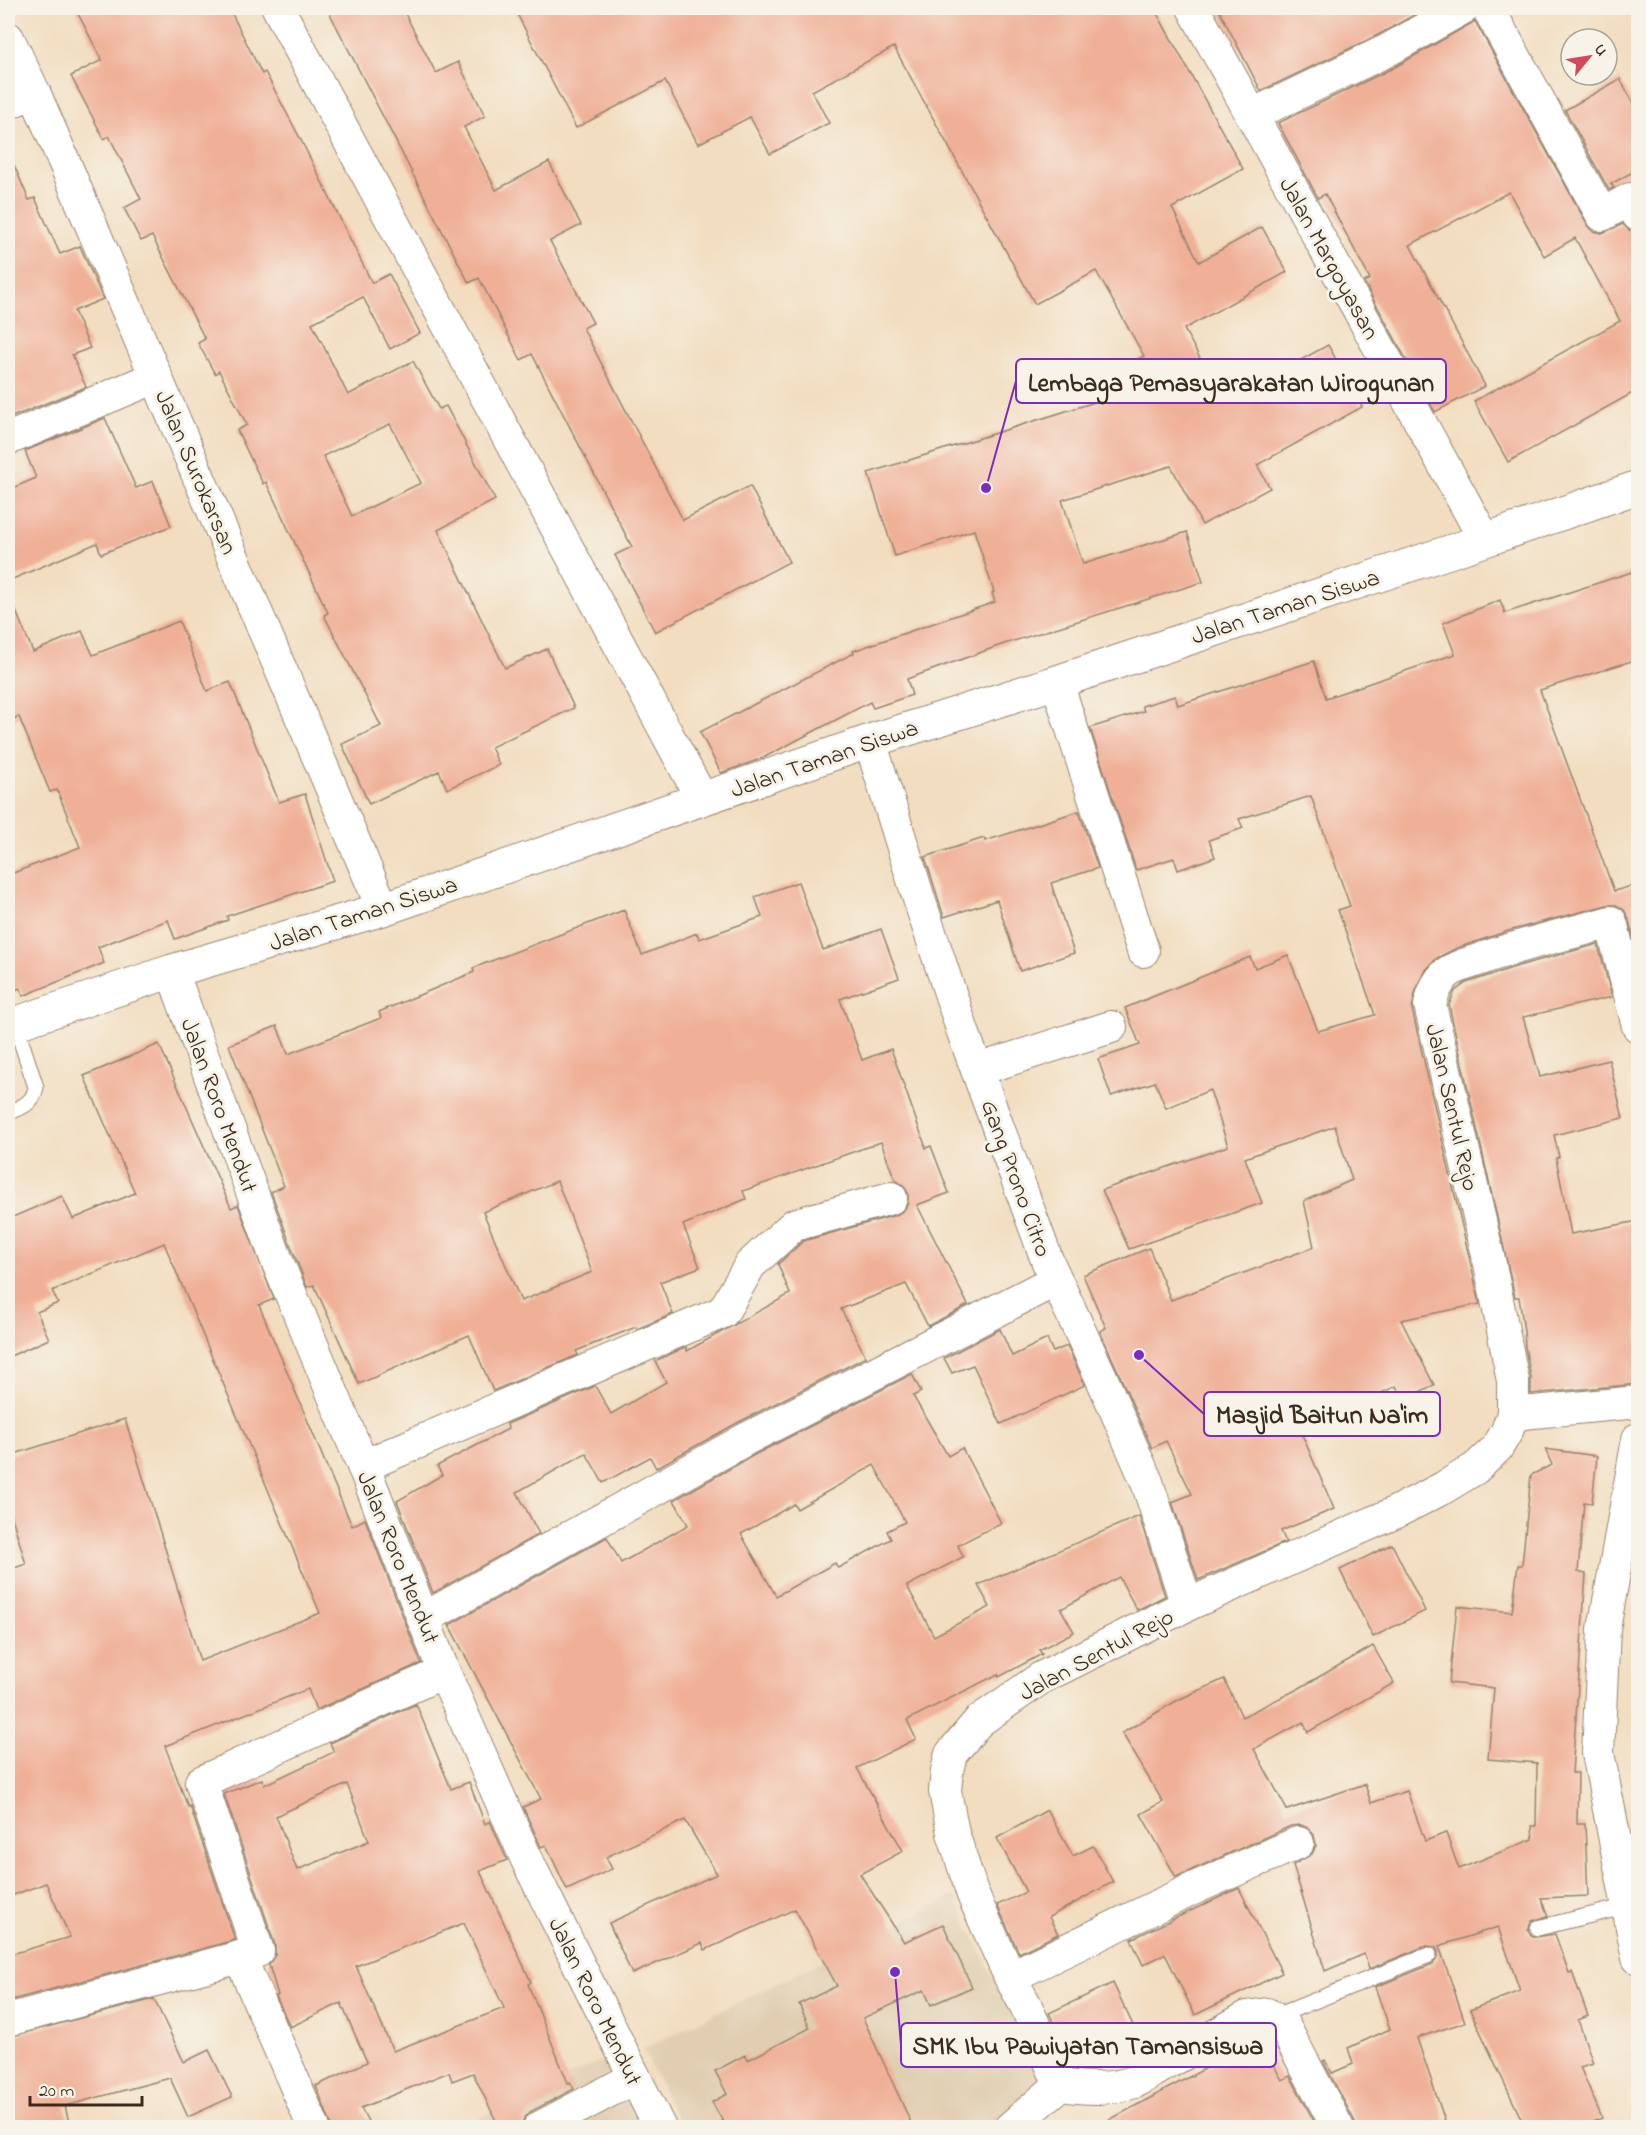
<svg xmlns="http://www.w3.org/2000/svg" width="1646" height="2135" viewBox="0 0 1646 2135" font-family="'Indie Flower',sans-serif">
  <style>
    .built { fill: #e1ceb1 }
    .building { fill: #f0b098; fill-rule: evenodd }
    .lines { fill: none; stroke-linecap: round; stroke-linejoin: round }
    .service-casing { stroke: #96846f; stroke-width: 17 }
    .minor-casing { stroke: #96846f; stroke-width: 34 }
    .secondary-casing { stroke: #96846f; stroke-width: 35 }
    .service { stroke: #fff; stroke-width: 15 }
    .minor { stroke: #fff; stroke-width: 32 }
    .secondary { stroke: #fff; stroke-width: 33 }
    .labels { text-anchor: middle; stroke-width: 6; stroke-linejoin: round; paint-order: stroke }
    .street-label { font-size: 24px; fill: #3b2a1e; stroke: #f7f3e8 }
    .leader { fill: none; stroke: #7b2cbf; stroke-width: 2 }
    .callout-dot { fill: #7b2cbf; stroke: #f7f3e8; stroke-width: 2 }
    .callout { fill: #f7f3e8; stroke: #7b2cbf; stroke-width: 2 }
    .callout-label { font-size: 26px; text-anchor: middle; font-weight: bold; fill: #3b2a1e }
  </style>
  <rect width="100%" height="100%" fill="#f7f3e8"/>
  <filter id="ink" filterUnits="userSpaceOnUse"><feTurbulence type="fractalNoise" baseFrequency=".0167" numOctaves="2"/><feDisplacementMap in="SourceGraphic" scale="12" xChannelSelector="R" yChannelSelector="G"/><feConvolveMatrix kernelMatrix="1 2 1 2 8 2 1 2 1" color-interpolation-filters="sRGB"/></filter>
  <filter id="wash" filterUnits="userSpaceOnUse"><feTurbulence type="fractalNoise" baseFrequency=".008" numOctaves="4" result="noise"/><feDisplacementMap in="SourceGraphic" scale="24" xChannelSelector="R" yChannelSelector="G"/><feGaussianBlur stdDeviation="1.35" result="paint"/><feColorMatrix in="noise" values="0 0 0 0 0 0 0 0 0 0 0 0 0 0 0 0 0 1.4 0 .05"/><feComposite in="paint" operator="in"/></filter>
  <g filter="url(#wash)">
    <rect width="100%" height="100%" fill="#f2ddc0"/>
    <g class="built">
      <polygon points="954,1896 1045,2083 1001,2127 681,2127 643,2049"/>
      <polygon points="607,2058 643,2127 458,2128"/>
    </g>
    <g id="blocks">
      <g class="building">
        <path d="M75,8H229L262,74L265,72L302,142L372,283L389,274L420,333L390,349L363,297L312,323L348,395L413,361L439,409L446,406L495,500L438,530L505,668L547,649L574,708L491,747L499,765L447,789L439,771L369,804L342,744L381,726L324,615L328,613L266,482L263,484L237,430L247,425L219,371L215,374L198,343L205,339L152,236L141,241L124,208L141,199L109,136L104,139L71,76L102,60ZM390,424L421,483L352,516L323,456Z"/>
        <polygon points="327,8 402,8 436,73 458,62 485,116 464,127 496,190 549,162 581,225 550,241 593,323 583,328 683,520 750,486 789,562 655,632 615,555 632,547 532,354 521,360 479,278 469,283"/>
        <polygon points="514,8 1154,8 1243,169 1172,208 1199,262 1262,227 1287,272 1184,329 1224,402 1328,345 1362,407 1257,465 1270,488 1202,525 1171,466 1062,500 1083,564 1187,532 1203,582 1004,644 907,679 912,695 873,708 870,702 763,758 721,773 700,732 854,653 853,651 995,602 992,593 994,592 974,530 895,556 868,473 1130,391 1119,370 1144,356 1096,271 1035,304 894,47 812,91 829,123 770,154 750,117 698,144 665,81 576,128"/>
        <polygon points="1218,8 1427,8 1378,35 1261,91"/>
        <polygon points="1475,21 1587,224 1593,231 1602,233 1623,224 1629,230 1638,233 1638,390 1508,462 1474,401 1620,321 1575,238 1544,256 1509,192 1410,245 1485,386 1435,412 1364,282 1370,279 1325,194 1318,198 1278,123 1395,67"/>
        <polygon points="1620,79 1638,111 1638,169 1611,184 1614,188 1609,190 1565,110"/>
        <polygon points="8,151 29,200 35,198 60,254 80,246 103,299 74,311 90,348 72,355 86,387 10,418 8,412"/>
        <polygon points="105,418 136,488 153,481 171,526 101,554 97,543 8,581 8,490 36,478 25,451"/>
        <polygon points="1638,570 1638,659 1540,690 1614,891 1638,884 1638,956 1628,917 1624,910 1616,905 1607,905 1508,931 1457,948 1437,958 1426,970 1416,990 1412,1009 1480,1304 1401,1320 1434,1385 1403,1400 1396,1386 1301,1432 1334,1509 1281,1531 1286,1542 1198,1580 1172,1502 1192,1494 1166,1441 1152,1448 1100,1331 1106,1328 1083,1275 1149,1248 1171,1300 1314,1247 1304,1201 1352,1180 1335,1126 1245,1158 1262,1203 1129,1249 1102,1190 1228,1146 1210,1090 1166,1108 1155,1082 1111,1096 1098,1059 1140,1045 1125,1008 1250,957 1255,968 1288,955 1318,1031 1375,1015 1338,910 1350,906 1311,796 1239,819 1243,828 1209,840 1215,857 1178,870 1174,858 1136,870 1090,728 1144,711 1142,706 1175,696 1178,705 1314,661 1326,698 1455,654 1443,623 1500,600 1505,613"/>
        <polygon points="8,592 33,652 82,631 93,655 179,621 207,691 230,682 279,802 305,794 333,881 227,916 228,920 175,939 168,920 98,947 104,963 23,996 20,988 8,993 8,875 80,847 57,790 50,792 19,717 8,721"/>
        <polygon points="1079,811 1098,868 1051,883 1074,953 1020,971 997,900 944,917 925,857 984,838 985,841"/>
        <path d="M798,882L823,950L881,929L899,978L840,999L862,1060L891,1049L926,1148L931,1146L949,1193L917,1205L968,1305L928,1326L906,1284L841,1309L866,1357L739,1422L656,1468L650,1457L603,1483L586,1453L517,1492L539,1534L433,1593L397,1501L442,1475L437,1466L508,1429L507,1424L595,1386L611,1414L666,1382L655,1361L686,1347L687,1351L790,1294L778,1264L803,1241L896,1215L904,1210L908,1203V1193L903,1185L895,1180L881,1142L743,1191L746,1199L683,1225L700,1267L660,1282L673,1314L637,1329L636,1327L576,1351L578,1355L493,1391L469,1335L359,1384L314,1285L307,1287L294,1254L271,1192L284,1186L229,1045L277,1026L288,1054L381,1018L379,1012L474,972L473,968L624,910L642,955L697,933L699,939L762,917L755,897ZM557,1181L592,1272L521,1301L483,1212Z"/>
        <polygon points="1598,944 1612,997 1523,1017 1540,1077 1609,1060 1623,1118 1554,1135 1559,1157 1556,1158 1571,1234 1638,1221 1638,1384 1531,1394 1531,1378 1525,1347 1524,1331 1519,1297 1515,1297 1449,1005 1455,991 1466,983 1518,966"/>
        <polygon points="159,1044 231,1208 238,1205 274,1299 259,1305 332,1479 352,1526 365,1519 421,1663 316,1710 308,1689 165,1746 188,1807 190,1806 235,1940 8,2001 8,1955 70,1937 46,1883 8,1897 8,1570 26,1564 8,1504 8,1456 125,1419 200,1661 320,1613 164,1243 52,1291 58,1303 37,1312 49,1339 8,1357 8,1219 62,1196 73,1219 135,1193 84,1076"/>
        <polygon points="1000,1329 1012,1356 1047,1339 1053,1352 1067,1346 1085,1385 1001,1424 973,1365 952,1373 944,1358"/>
        <path d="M912,1374L921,1392L913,1396L948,1456L962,1448L1001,1523L958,1545L963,1557L907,1586L934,1636L990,1607L978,1585L1139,1516L1165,1596L1137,1610L1119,1577L1061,1609L1074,1632L1039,1650L1042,1654L999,1677L998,1674L907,1720L916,1739L857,1768L903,1851L860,1874L904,1942L943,1924L972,1987L931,2005L924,1990L863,2018L913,2127H726L712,2102L727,2094L715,2071L745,2055L748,2060L810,2028L799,2004L837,1986L795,1909L705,1950L702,1943L632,1974L609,1923L717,1874L685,1820L606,1857L612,1869L567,1890L546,1845L541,1847L523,1807L541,1799L449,1625L607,1537L621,1563L688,1525L674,1500L756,1454ZM874,1465L905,1522L887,1531L891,1539L838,1568L835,1563L776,1596L741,1534L794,1504L797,1509Z"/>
        <polygon points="1545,1449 1597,1456 1592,1503 1584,1502 1578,1572 1586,1574 1572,1773 1578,1773 1577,1824 1585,1824 1588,1896 1541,1898 1548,1916 1532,1921 1528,1930 1531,1935 1536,1937 1555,1934 1569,1973 1572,1972 1588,2016 1578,2020 1593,2063 1580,2067 1602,2118 1580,2127 1525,2127 1470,2010 1520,1991 1498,1927 1439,1946 1465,2022 1417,2038 1447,2127 1356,2127 1354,2120 1323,2061 1325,2060 1332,2073 1353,2064 1348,2048 1390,2029 1375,1987 1433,1964 1438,1957 1438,1951 1435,1947 1426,1946 1369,1969 1364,1954 1325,1971 1293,1865 1312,1854 1316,1846 1314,1835 1308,1828 1301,1825 1291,1826 1176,1877 1141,1814 1163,1802 1122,1733 1178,1700 1224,1679 1242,1717 1296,1690 1373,1646 1394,1683 1308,1732 1303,1722 1254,1749 1287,1810 1365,1784 1371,1803 1407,1791 1425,1841 1446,1833 1459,1869 1533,1839 1532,1826 1536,1826 1537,1763 1488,1759 1494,1688 1449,1683 1457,1606 1512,1612 1518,1565 1522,1565 1531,1475 1552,1465"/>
        <polygon points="1392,1544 1425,1611 1373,1637 1340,1570"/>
        <path d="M416,1704L451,1789L469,1782L485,1824L490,1821L507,1860L480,1871L531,1982L528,1984L568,2083L570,2082L574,2089L530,2112L524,2119L521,2127H499L473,2073L452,2081L449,2072L361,2108L371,2127H332L316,2086L367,2062L341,2003L290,2027L276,1996L278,1995L269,1965L275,1955V1945L224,1794L262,1779L264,1785L334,1752L330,1743ZM347,1784L369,1841L297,1870L276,1816ZM464,1923L504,2008L393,2051L356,1966Z"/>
        <polygon points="1047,1810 1073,1856 1093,1846 1113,1882 1049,1917 1058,1934 1019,1953 997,1905 1026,1892 997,1838"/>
        <polygon points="1239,1888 1282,1973 1195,2015 1165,1954 1143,1965 1131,1939"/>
        <polygon points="1113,1983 1140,2040 1080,2069 1076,2069 1049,2013"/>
        <polygon points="154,1999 184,2062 209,2050 232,2097 188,2117 170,2078 65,2106 70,2127 8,2127 8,2037"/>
        <polygon points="1249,2045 1255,2056 1265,2050 1282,2080 1290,2076 1317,2127 1096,2127"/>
      </g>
    </g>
  </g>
  <g filter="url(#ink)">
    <use href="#blocks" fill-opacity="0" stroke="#96846f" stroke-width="1.5"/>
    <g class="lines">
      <g class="service-casing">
        <g id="service">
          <path d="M8,1113C22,1107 33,1104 36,1087L15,1023"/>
          <polyline points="1538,1928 1628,1906"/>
          <polyline points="1274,2017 1429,1955"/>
        </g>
      </g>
      <g class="minor-casing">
        <g id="minor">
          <polyline points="278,8 702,799"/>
          <polyline points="1193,8 1485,540"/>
          <polyline points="1488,8 1602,215 1630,199 1638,215"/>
          <polyline points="8,38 34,92 69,173 383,909"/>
          <polyline points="8,103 34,92"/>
          <polyline points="1252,115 1386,51 1463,8"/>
          <polyline points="8,439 156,377"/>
          <polyline points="1057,682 1143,951"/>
          <polyline points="870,741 919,899 963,1032 1047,1260 1102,1379 1147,1482 1187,1605"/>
          <polyline points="172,971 277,1261 369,1480 444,1672 527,1860 660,2128"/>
          <path d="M1638,1026L1611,922C1568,934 1523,944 1481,959C1470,963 1456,966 1447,973C1437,982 1433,992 1430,1005L1490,1264L1513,1381V1414L1638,1402"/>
          <polyline points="977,1070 1111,1027"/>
          <polyline points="1638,1439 1604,1629 1598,1753 1638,1958"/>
          <polyline points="363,1466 723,1312 750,1265 794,1225 891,1198"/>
          <polyline points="423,1619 748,1438 1056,1280"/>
          <polyline points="240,1957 258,1951 201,1782 444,1672"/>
          <polyline points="1010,1977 1199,1886 1298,1843"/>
          <polyline points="8,2020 240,1957 314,2128"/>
          <polyline points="1060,2085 1026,2006 1010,1977 973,1895 953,1833 945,1791 947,1771 951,1754 979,1721 1041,1678 1187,1605 1392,1514 1443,1488 1476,1468 1497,1448 1507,1431 1513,1414"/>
          <path d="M1060,2085C1089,2089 1107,2090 1135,2082L1247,2017L1267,2014L1283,2024L1338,2128"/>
          <polyline points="539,2128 634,2078"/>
          <polyline points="1010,2128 1060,2085"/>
        </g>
      </g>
      <g class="secondary-casing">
        <polyline id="secondary" points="8,1026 172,971 383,909 870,741 1057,682 1485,540 1638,487"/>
      </g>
      <use href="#service" class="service"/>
      <use href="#minor" class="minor"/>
      <use href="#secondary" class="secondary"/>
    </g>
  </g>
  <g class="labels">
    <g class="street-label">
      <text transform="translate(1330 258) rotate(61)" y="8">Jalan Margoyasan</text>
      <text transform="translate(197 472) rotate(67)" y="8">Jalan Surokarsan</text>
      <text transform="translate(1285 606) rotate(-18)" y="8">Jalan Taman Siswa</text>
      <text transform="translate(824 758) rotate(-19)" y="8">Jalan Taman Siswa</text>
      <text transform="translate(363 913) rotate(-18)" y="8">Jalan Taman Siswa</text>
      <text transform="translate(220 1105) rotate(70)" y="8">Jalan Roro Mendut</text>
      <text transform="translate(1453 1107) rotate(77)" y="8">Jalan Sentul Rejo</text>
      <text transform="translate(1017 1178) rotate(70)" y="8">Gang Prono Citro</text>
      <text transform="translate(399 1557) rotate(68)" y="8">Jalan Roro Mendut</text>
      <text transform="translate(1096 1654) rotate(-28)" y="8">Jalan Sentul Rejo</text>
      <text transform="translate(596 2001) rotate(64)" y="8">Jalan Roro Mendut</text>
    </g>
  </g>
  <path class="leader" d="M986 488L1016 381M1139 1355L1204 1414M895 1972L901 2045"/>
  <g class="callout-dot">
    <circle cx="986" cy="488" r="6"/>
    <circle cx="1139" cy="1355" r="6"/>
    <circle cx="895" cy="1972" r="6"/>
  </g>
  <g class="callout">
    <rect x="1016" y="359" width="430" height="44" rx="6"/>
    <rect x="1204" y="1392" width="236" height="44" rx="6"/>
    <rect x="901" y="2023" width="375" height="44" rx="6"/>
  </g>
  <g class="callout-label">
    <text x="1231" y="391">Lembaga Pemasyarakatan Wirogunan</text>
    <text x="1322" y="1423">Masjid Baitun Na'im</text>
    <text x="1088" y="2054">SMK Ibu Pawiyatan Tamansiswa</text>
  </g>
  <rect width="1646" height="2135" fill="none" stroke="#f7f3e8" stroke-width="30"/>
  <g transform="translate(1589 57) rotate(60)"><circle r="28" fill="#f7f3e8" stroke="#aca397" stroke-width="1.5"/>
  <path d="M0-4.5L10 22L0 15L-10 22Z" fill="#d1495b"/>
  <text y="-9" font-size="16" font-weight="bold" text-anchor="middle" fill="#3b2a1e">U</text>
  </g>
  <path d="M30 2096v9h112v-9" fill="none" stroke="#3b2a1e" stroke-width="3"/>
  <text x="39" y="2096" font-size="18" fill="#3b2a1e" stroke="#f7f3e8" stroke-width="4.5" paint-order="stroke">20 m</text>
</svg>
